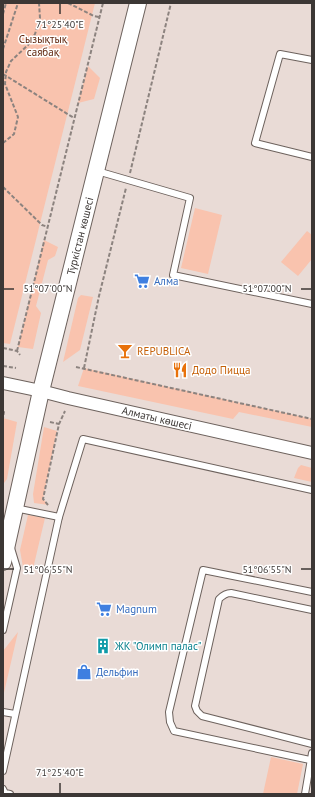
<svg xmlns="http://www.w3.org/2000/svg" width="315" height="797" viewBox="0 0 315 797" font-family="'PT Sans',sans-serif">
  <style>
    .green { fill: #f9c3ae }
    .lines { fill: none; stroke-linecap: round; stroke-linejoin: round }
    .service-casing { stroke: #6d625d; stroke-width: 8 }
    .minor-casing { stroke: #6d625d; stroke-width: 14 }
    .secondary-casing { stroke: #6d625d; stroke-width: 18 }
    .path { stroke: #8c837f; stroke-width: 2; stroke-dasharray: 4 2; stroke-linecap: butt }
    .service { stroke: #fff; stroke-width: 6 }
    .minor { stroke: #fff; stroke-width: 12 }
    .secondary { stroke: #fff; stroke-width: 16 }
    .ticks { fill: none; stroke: #3c3735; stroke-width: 1.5 }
    .labels { text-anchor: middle; stroke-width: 3; stroke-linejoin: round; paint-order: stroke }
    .park-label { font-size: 11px; fill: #61270f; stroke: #fff }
    .street-label { font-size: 11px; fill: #3c3735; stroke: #fff }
    .shop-label { font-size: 11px; fill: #366cbe; stroke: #fff; text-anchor: start }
    .food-label { font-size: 11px; fill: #c56008; stroke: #fff; text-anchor: start }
    .culture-label { font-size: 11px; fill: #0d838f; stroke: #fff; text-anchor: start }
    .ticks-label { font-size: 10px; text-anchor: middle; fill: #3c3735; stroke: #fff; stroke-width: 3; stroke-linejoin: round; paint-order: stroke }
  </style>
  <rect width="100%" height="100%" fill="#e9dbd6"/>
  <g class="green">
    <polygon points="3,3 95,3 10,344 3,343"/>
    <polygon points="88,66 100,78 94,99 78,103"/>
    <polygon points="195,208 222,215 208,274 181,268"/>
    <polygon points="307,231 312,235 312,259 298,276 281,262"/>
    <polygon points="44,240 58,247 55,256 48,260 36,306 41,313 33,349 18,347"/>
    <polygon points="81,295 93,297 80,350 63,362 78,298"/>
    <polygon points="84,368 312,419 312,427 239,412 233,419 78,386"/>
    <polygon points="3,418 17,422 7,479 4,483"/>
    <polygon points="44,427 57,431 43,499 49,505 34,503 33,494"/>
    <polygon points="301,465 312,468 312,482 294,478 298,468"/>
    <polygon points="28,515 45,518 32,573 24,573 20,550"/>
    <polygon points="18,632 3,697 3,651"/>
    <polygon points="271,757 303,764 297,794 263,794"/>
  </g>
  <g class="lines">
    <g class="service-casing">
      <g id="service">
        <polyline points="312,60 280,54 255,143 312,157"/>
        <polyline points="97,171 190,198 173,275 312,304"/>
        <polyline points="15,508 59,517"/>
        <path d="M312,610L231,593C226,593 223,595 219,599L195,706L197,711L202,716L312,744"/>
        <polyline points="3,630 17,568 11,548"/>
        <polyline points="3,712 15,714"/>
        <polyline points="310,760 174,731 170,722 169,712 203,570 312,592"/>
        <polyline points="3,771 59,517 83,439 312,490"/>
        <polyline points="3,789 5,793 10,794"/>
        <polyline points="305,794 312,753"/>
      </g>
    </g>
    <g class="minor-casing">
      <polyline id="minor" points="3,383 41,391 68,398 312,453"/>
    </g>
    <g class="secondary-casing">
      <polyline id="secondary" points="3,562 41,391 138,3"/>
    </g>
    <g class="path">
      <polyline points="68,3 94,16 99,17"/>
      <polyline points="3,14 6,3"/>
      <polyline points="3,49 18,3"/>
      <polyline points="3,74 74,118"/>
      <polyline points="3,143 14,134 18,117 5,84 6,72 11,61 28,45 35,34 40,18 39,3"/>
      <polyline points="130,173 171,3"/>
      <polyline points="3,187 42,225 48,227"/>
      <polyline points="3,348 17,351 20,355"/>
      <polyline points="17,351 103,3"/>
      <polyline points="3,366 16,368"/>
      <polyline points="76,367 312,419"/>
      <polyline points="84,368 99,296 126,188"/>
      <polyline points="3,412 4,412 3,418"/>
      <polyline points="50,422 59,424"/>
      <polyline points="48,505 43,499 59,424 65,411"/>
    </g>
    <use href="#service" class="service"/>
    <use href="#minor" class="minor"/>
    <use href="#secondary" class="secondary"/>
  </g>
  <path class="ticks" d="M60,4V14M4,289H14M301,289H311M4,569H14M301,569H311M60,783V793"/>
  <defs>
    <g id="supermarket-bare" transform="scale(1.2)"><path d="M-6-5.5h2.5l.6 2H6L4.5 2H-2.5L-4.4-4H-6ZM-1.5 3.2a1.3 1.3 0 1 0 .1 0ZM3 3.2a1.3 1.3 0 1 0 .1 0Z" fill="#3f7fe0" stroke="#fff" stroke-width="2.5" paint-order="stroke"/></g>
    <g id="bar-bare" transform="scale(1.2)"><path d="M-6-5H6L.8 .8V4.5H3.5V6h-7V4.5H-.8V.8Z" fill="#e8710a" stroke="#fff" stroke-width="2.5" paint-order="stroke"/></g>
    <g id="restaurant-bare" transform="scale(1.2)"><path d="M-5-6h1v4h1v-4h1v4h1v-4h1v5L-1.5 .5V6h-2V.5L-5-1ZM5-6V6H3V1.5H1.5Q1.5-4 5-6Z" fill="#e8710a" stroke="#fff" stroke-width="2.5" paint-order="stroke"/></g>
    <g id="building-bare" transform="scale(1.2)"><path d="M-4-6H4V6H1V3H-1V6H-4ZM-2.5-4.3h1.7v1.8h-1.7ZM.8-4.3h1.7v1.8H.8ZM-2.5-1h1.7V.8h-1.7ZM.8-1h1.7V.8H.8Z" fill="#0f9aa8" stroke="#fff" stroke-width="2.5" paint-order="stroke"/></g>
    <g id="shop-bare" transform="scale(1.2)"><path d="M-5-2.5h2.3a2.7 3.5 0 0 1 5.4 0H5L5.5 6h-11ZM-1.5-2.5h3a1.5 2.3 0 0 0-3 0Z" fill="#3f7fe0" stroke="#fff" stroke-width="2.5" paint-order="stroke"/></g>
  </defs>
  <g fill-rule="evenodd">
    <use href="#supermarket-bare" x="142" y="281"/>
    <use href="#bar-bare" x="125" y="351"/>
    <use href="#restaurant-bare" x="180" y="370"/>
    <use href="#supermarket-bare" x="104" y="609"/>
    <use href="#building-bare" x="103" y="646"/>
    <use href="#shop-bare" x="84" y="672"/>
  </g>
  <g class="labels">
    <g class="park-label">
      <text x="43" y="43">Сызықтық<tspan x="43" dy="13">саябақ</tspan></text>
    </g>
    <g class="street-label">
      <text transform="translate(80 236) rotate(-76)" y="4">Түркістан көшесі</text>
      <text transform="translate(157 418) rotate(13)" y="4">Алматы көшесі</text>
    </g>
    <g class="shop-label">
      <text x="154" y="285">Алма</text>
      <text x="116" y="613">Magnum</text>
      <text x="96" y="676">Дельфин</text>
    </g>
    <g class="food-label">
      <text x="137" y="355">REPUBLICA</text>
      <text x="192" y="374">Додо Пицца</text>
    </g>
    <g class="culture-label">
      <text x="115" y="650">ЖК "Олимп палас"</text>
    </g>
  </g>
  <g class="ticks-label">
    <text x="60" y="28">71°25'40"E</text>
    <text x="48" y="292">51°07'00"N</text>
    <text x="267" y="292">51°07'00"N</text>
    <text x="48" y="573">51°06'55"N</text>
    <text x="267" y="573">51°06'55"N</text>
    <text x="60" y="776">71°25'40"E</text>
  </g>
  <rect width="315" height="797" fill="none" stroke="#3c3735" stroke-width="8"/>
</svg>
